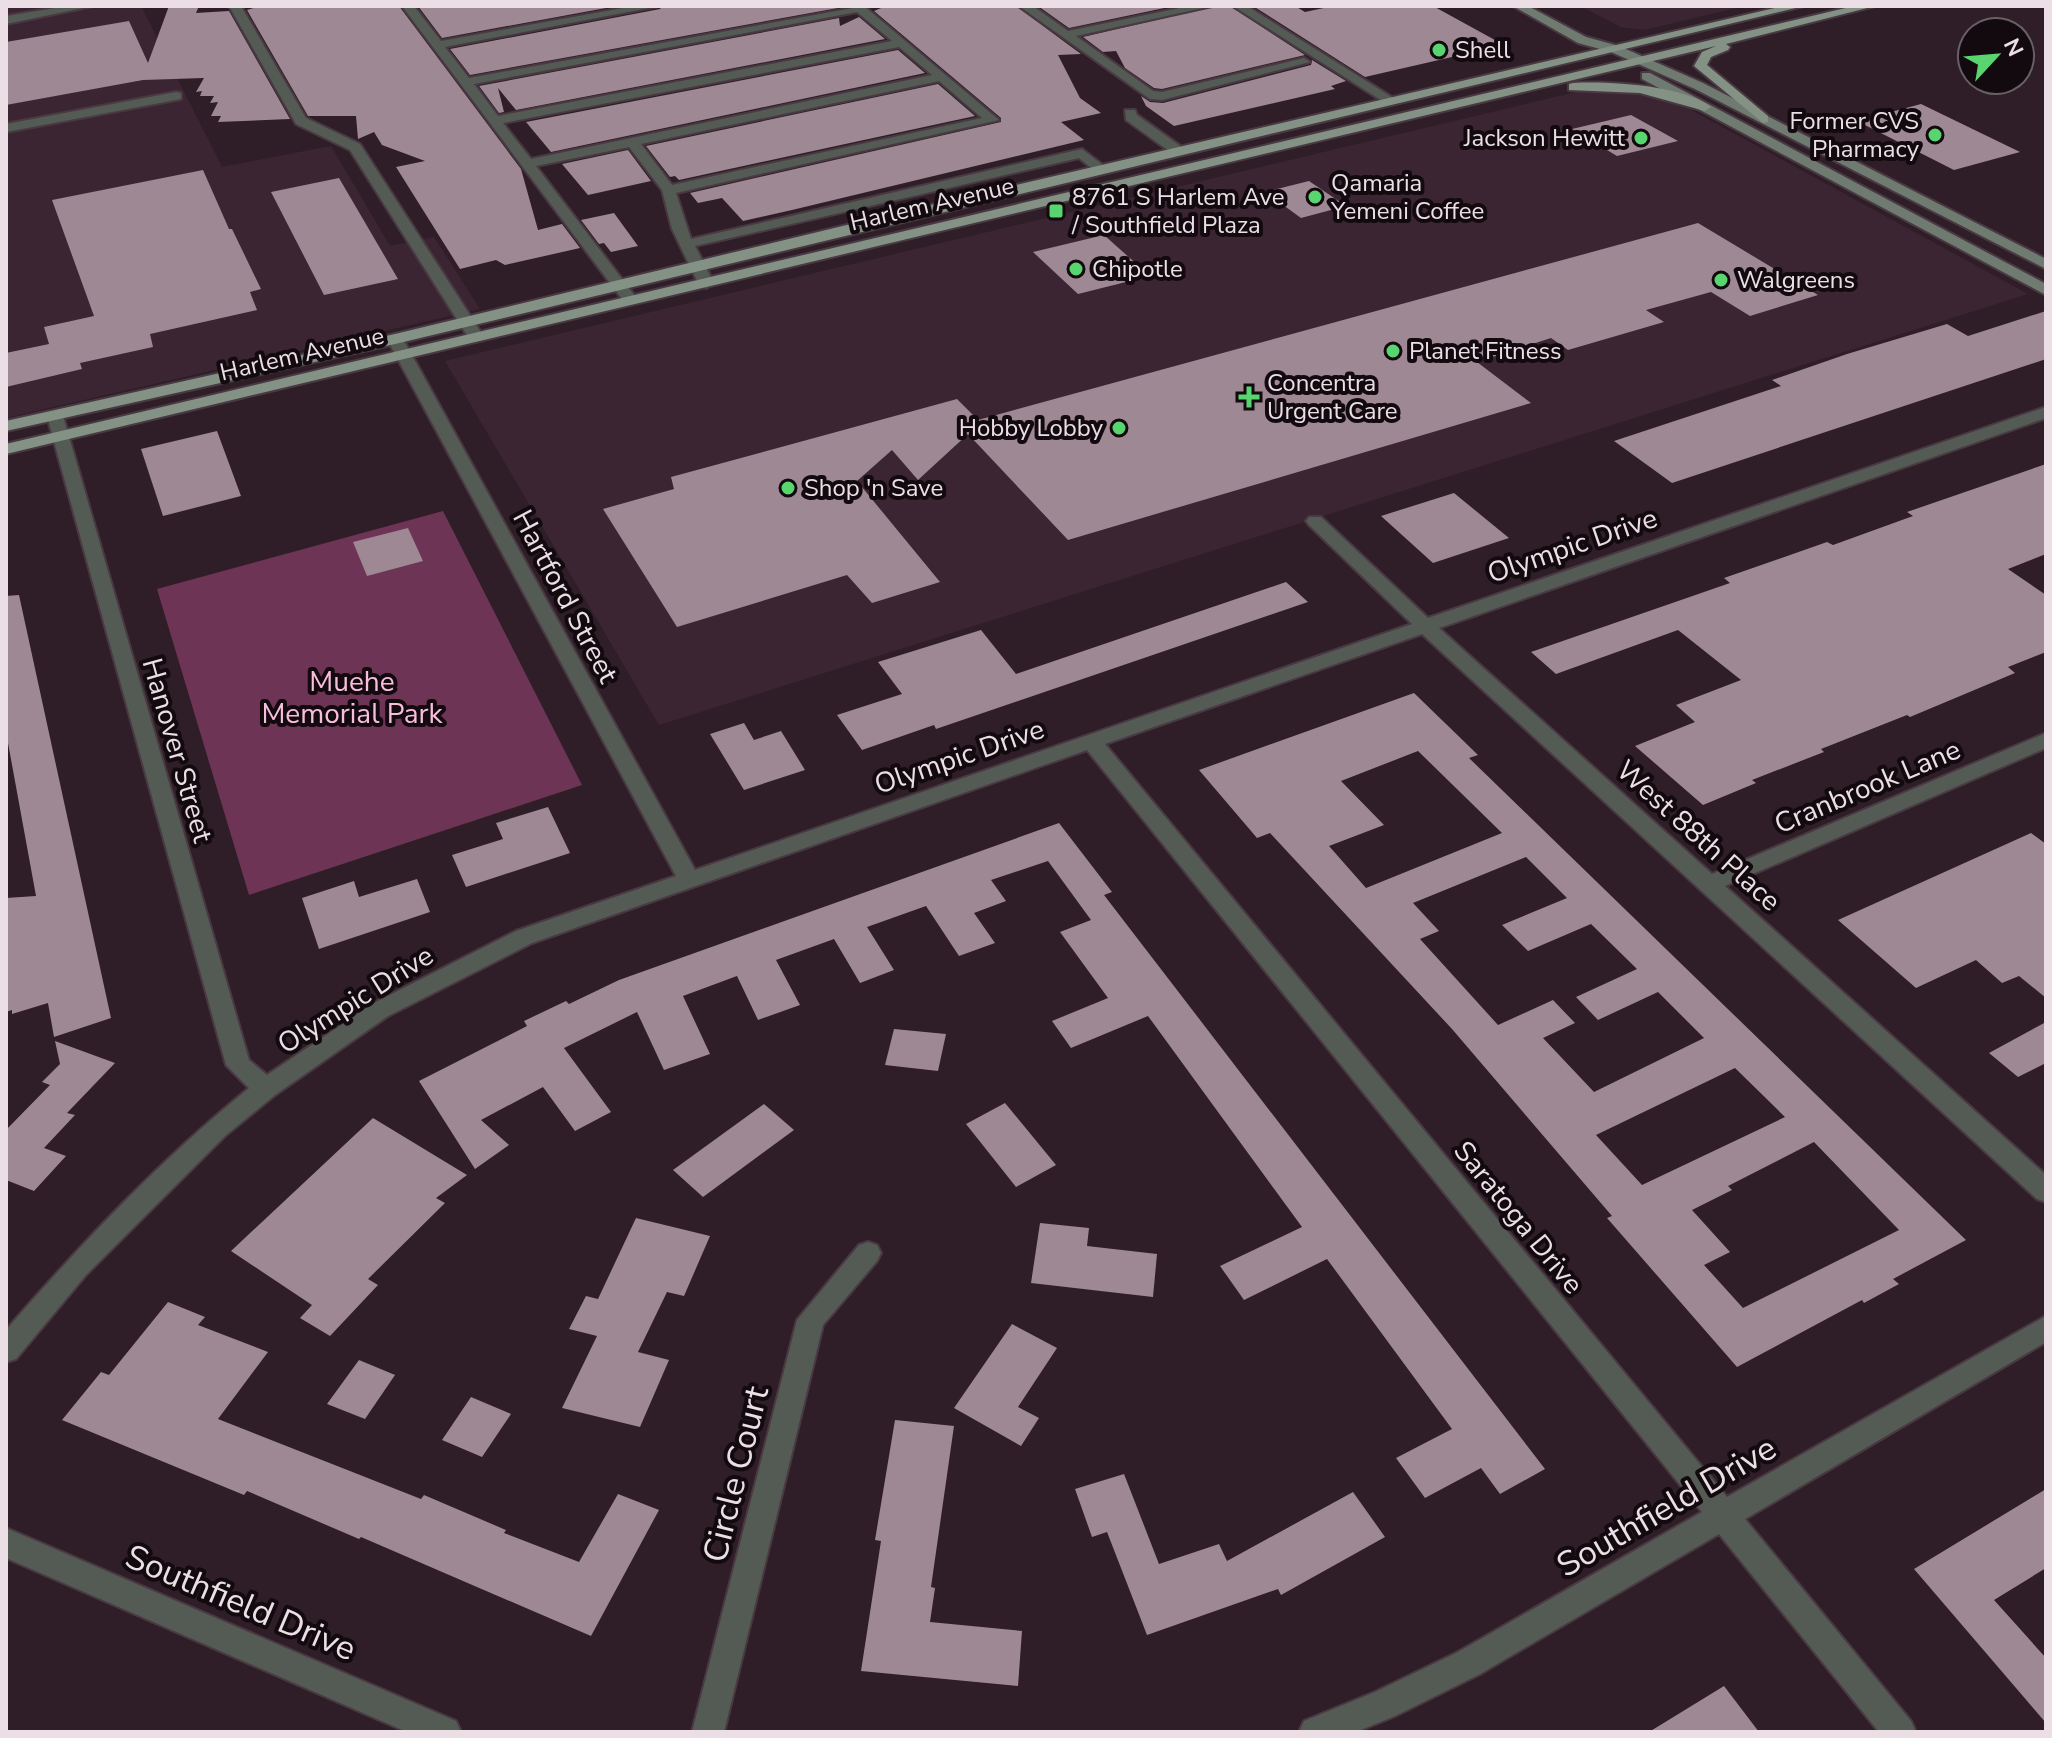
<svg xmlns="http://www.w3.org/2000/svg" width="2052" height="1738" viewBox="0 0 2052 1738" font-family="'Nunito Sans',sans-serif">
  <style>
    .built { fill: #3c2532 }
    .green { fill: #6d3455 }
    .building { fill: #9e8893; fill-rule: evenodd }
    .lines { fill: none; stroke-linecap: round; stroke-linejoin: round }
    .minor-casing { stroke: #493942; stroke-width: 4 }
    .secondary-casing { stroke: #493942; stroke-width: 4 }
    .primary-casing { stroke: #493942; stroke-width: 4 }
    .minor { fill: #545b55; fill-rule: evenodd }
    .secondary { fill: #6f7a70; fill-rule: evenodd }
    .primary { fill: #849285; fill-rule: evenodd }
    .poi-dot { fill: #59d56f; stroke: #120a0e; stroke-width: 3 }
    .labels { text-anchor: middle; stroke-width: 8; stroke-linejoin: round; paint-order: stroke }
    .far-poi-label { font-size: 24px; fill: #ebdfe5; stroke: #120a0e; text-anchor: start }
    .far-street-label { font-size: 24px; fill: #ebdfe5; stroke: #120a0e }
    .street-label { font-size: 28px; fill: #ebdfe5; stroke: #120a0e }
    .park-label { font-size: 28px; fill: #f7bddc; stroke: #120a0e }
    .near-street-label { font-size: 34px; fill: #ebdfe5; stroke: #120a0e }
  </style>
  <rect width="100%" height="100%" fill="#2f1e27"/>
  <g class="built">
    <polygon points="6,6 141,6 222,167 331,146 390,246 434,237 480,309 6,418"/>
    <polygon points="1580,6 1745,6 1644,30 1621,27"/>
    <polygon points="1597,87 1633,90 1669,98 2028,294 659,725 445,361"/>
  </g>
  <polygon class="green" points="443,511 582,785 249,895 157,589"/>
  <g class="building">
    <polygon points="169,6 199,6 196,13 229,11 290,119 218,122 221,116 211,116 218,102 210,103 214,96 200,96 202,91 196,92 204,78 143,80 6,105 6,42 129,21 148,63"/>
    <polygon points="260,6 399,6 521,169 538,230 562,224 580,248 505,265 496,260 460,269 396,167 425,161 382,145 374,132 358,139 356,116 308,116 247,10"/>
    <polygon points="418,6 617,6 442,38"/>
    <polygon points="662,6 838,8 470,75 450,49 660,9"/>
    <polygon points="886,6 1016,6 1081,54 1058,55 1080,98 1101,113 1061,122 1084,140 792,210 743,221 722,198 698,203 690,193 1001,122 1001,118 874,11"/>
    <polygon points="1038,6 1174,6 1069,28"/>
    <polygon points="1215,6 1230,6 1305,55 1162,89 1154,88 1125,68 1116,51 1103,52 1083,37"/>
    <polygon points="1253,6 1295,6 1305,12 1333,6 1433,6 1504,45 1365,77"/>
    <polygon points="859,17 885,39 516,110 498,88 504,112 499,113 479,86 839,18 840,26"/>
    <polygon points="898,50 925,73 551,152 526,122"/>
    <polygon points="1312,60 1346,81 1331,86 1335,89 1174,126 1146,106 1141,96 1150,102 1163,103 1311,65"/>
    <polygon points="938,84 975,116 679,180 675,176 670,177 646,146"/>
    <polygon points="1921,104 2020,152 1954,170 1857,121"/>
    <polygon points="1631,115 1678,141 1617,156 1572,129"/>
    <polygon points="628,150 651,181 588,195 562,164"/>
    <polygon points="203,170 229,229 232,229 261,289 250,292 257,310 150,334 153,347 80,363 82,369 6,387 6,353 49,344 44,327 94,316 52,200"/>
    <polygon points="339,178 398,279 324,295 271,192"/>
    <polygon points="1309,181 1346,206 1301,218 1265,192"/>
    <polygon points="614,213 638,246 611,252 604,243 599,244 581,220"/>
    <polygon points="1698,223 1818,295 1750,316 1711,292 1646,310 1664,322 1568,350 1551,338 1477,362 1531,403 1068,540 968,434 918,480 892,450 857,481 940,582 872,603 847,575 677,627 603,509 674,489 671,477 957,399 978,420"/>
    <polygon points="1104,235 1150,276 1078,294 1033,252"/>
    <polygon points="2046,311 2046,359 1672,483 1614,441 1781,386 1772,380 1847,354 1947,324 1968,336"/>
    <polygon points="217,431 241,496 163,516 141,449"/>
    <polygon points="2046,464 2046,554 2008,569 2046,595 2046,652 2008,667 2015,673 1910,717 1907,715 1821,749 1824,752 1752,780 1756,783 1703,805 1635,746 1695,722 1676,705 1741,680 1678,630 1556,674 1531,652 1730,583 1724,578 1827,542 1833,545 1913,516 1907,512"/>
    <polygon points="1454,493 1509,538 1433,563 1381,516"/>
    <polygon points="408,528 423,561 367,576 353,542"/>
    <polygon points="1286,582 1308,602 936,729 934,725 862,750 837,715 902,694 878,662 981,630 1016,674"/>
    <polygon points="19,595 111,1018 54,1037 48,1003 12,1014 12,1010 6,1012 6,898 36,896 6,732 6,596"/>
    <path d="M1414,693L1478,755L1469,758L1966,1240L1893,1279L1899,1284L1864,1303L1862,1300L1737,1367L1607,1218L1612,1216L1452,1029L1270,833L1257,838L1199,770ZM1418,751L1502,833L1366,888L1329,846L1384,825L1341,781ZM1526,857L1567,898L1502,925L1528,951L1591,924L1637,969L1576,997L1598,1020L1658,992L1704,1038L1594,1092L1543,1038L1575,1023L1553,1000L1498,1025L1420,939L1439,931L1413,903ZM1735,1068L1785,1117L1642,1185L1596,1135ZM1814,1142L1899,1230L1743,1308L1704,1265L1730,1252L1692,1210L1732,1190L1728,1186Z"/>
    <polygon points="744,723 754,740 781,731 805,770 744,790 710,734"/>
    <polygon points="548,807 570,853 466,887 452,855 503,839 496,823"/>
    <polygon points="1059,823 1112,892 1104,895 1545,1469 1500,1494 1481,1468 1425,1498 1396,1458 1452,1429 1327,1259 1244,1300 1220,1266 1302,1227 1148,1016 1071,1048 1052,1021 1108,998 1060,932 1091,920 1048,861 991,880 1006,901 974,913 995,943 959,956 926,906 867,927 894,970 860,983 834,939 776,960 800,1005 758,1020 737,976 683,996 710,1054 664,1070 637,1012 564,1048 611,1112 575,1131 543,1087 481,1120 509,1145 475,1169 419,1081 527,1026 524,1021 566,1001 569,1004 619,980"/>
    <polygon points="2031,833 2046,844 2046,998 2019,976 2002,983 1976,960 1916,988 1838,920"/>
    <polygon points="417,879 430,912 319,949 302,898 354,881 359,897"/>
    <polygon points="2046,1022 2046,1063 2018,1077 1989,1053"/>
    <polygon points="894,1029 946,1034 938,1071 885,1065"/>
    <polygon points="55,1041 115,1063 67,1113 75,1115 44,1148 66,1156 34,1191 6,1180 6,1130 50,1085 42,1082 60,1064"/>
    <polygon points="1005,1103 1056,1165 1016,1187 966,1124"/>
    <polygon points="764,1104 794,1130 703,1197 673,1170"/>
    <polygon points="373,1118 467,1175 436,1198 445,1203 368,1279 378,1285 330,1336 300,1318 312,1305 231,1251"/>
    <polygon points="636,1218 710,1236 684,1296 667,1292 638,1352 669,1360 640,1427 562,1408 597,1336 569,1329 586,1296 598,1299"/>
    <polygon points="1040,1223 1089,1228 1087,1246 1157,1254 1153,1297 1031,1283"/>
    <polygon points="168,1302 205,1317 198,1325 268,1352 218,1419 421,1499 424,1495 506,1530 504,1533 579,1562 618,1494 659,1510 591,1636 361,1537 359,1539 247,1491 244,1495 62,1420 101,1372 109,1375"/>
    <polygon points="1012,1324 1057,1348 1018,1407 1039,1418 1021,1446 954,1408"/>
    <polygon points="359,1360 395,1375 365,1419 327,1404"/>
    <polygon points="471,1397 511,1414 482,1457 442,1440"/>
    <polygon points="895,1420 954,1426 931,1587 935,1588 930,1622 1022,1631 1018,1686 861,1671 881,1541 875,1540"/>
    <polygon points="1124,1474 1159,1564 1219,1544 1227,1561 1353,1492 1385,1537 1281,1595 1278,1589 1147,1635 1107,1532 1092,1537 1075,1489"/>
    <polygon points="2046,1489 2046,1568 1994,1600 2046,1658 2046,1723 1914,1569"/>
    <polygon points="1724,1686 1759,1732 1649,1732"/>
  </g>
  <g class="lines">
    <g class="minor-casing">
      <g id="minor">
        <polygon points="67,6 93,6 6,24 6,16"/>
        <polygon points="229,6 241,6 306,118 360,144 484,337 482,340 476,342 468,337 350,150 296,124"/>
        <path d="M402,6H414L441,41L634,6H659L445,47L469,78L864,6L999,120L676,193L691,239L1082,149L1108,169L1096,172L1079,158L695,246L714,283L706,288L698,283L672,229L662,190L629,147L536,166L638,300L630,305L625,303ZM857,12L892,41L498,116L474,84ZM899,47L932,75L531,159L503,123ZM939,81L982,118L672,185L641,144Z"/>
        <polygon points="1019,6 1033,6 1068,31 1189,6 1212,6 1076,36 1153,91 1162,92 1304,58 1310,62 1162,100 1150,99"/>
        <polygon points="1233,6 1247,6 1398,101 1387,104"/>
        <polygon points="176,92 181,93 181,99 6,132 6,124"/>
        <polygon points="1125,110 1135,110 1137,115 1183,148 1183,154 1173,154 1126,120"/>
        <path d="M395,334L403,339L695,870L1412,624L1309,525L1306,521L1309,517H1321L1428,618L2046,407V418L1439,628L1712,874L2046,733V748L1725,886L2046,1175V1202L2037,1199L1422,634L1105,744L1727,1497L2046,1316V1342L1745,1519L1911,1721L1916,1732H1879L1719,1534L1480,1674L1395,1716L1356,1732H1299L1304,1721L1375,1692L1458,1652L1702,1512L1087,750L532,943L388,1016L275,1095L225,1136L86,1275L16,1359L6,1362V1330C81,1244 160,1160 249,1088L226,1065L47,416L49,412L55,411L63,416L249,1060L267,1075L372,1004L516,931L676,876L387,339Z"/>
        <polygon points="868,1242 877,1245 881,1253 877,1261 823,1325 724,1732 692,1732 797,1320 859,1245"/>
        <polygon points="6,1528 456,1721 461,1732 407,1732 6,1558"/>
      </g>
    </g>
    <g class="secondary-casing">
      <g id="secondary">
        <polygon points="1513,6 1528,6 1586,37 1619,46 1703,83 2046,259 2046,269 1695,89 1611,52 1578,43"/>
        <polygon points="1642,73 1650,73 2046,284 2046,295 1642,79"/>
      </g>
    </g>
    <g class="primary-casing">
      <g id="primary">
        <polygon points="1783,6 1804,6 395,344 6,431 6,421 395,334 913,209"/>
        <polygon points="1854,6 1875,6 1726,44 1730,47 1728,50 1711,57 1707,65 1768,116 1768,122 1763,123 1694,66 1702,52 1716,46 6,454 6,444"/>
        <path d="M1573,83C1608,81 1683,85 1711,107L1705,111L1640,93L1569,90V84Z"/>
      </g>
    </g>
    <use href="#minor" class="minor"/>
    <use href="#secondary" class="secondary"/>
    <use href="#primary" class="primary"/>
  </g>
  <g class="poi-dot">
    <circle cx="1439" cy="50" r="8"/>
    <circle cx="1935" cy="135" r="8"/>
    <circle cx="1641" cy="138" r="8"/>
    <circle cx="1315" cy="197" r="8"/>
    <rect x="1048" y="203" width="16" height="16" rx="4"/>
    <circle cx="1076" cy="269" r="8"/>
    <circle cx="1721" cy="280" r="8"/>
    <circle cx="1393" cy="351" r="8"/>
    <path d="M1245 385h8v8h8v8h-8v8h-8v-8h-8v-8h8z"/>
    <circle cx="1119" cy="428" r="8"/>
    <circle cx="788" cy="488" r="8"/>
  </g>
  <g class="labels">
    <g class="far-poi-label">
      <text x="1455" y="58">Shell</text>
      <text x="1919" y="129" text-anchor="end">Former CVS<tspan x="1919" dy="28">Pharmacy</tspan></text>
      <text x="1625" y="146" text-anchor="end">Jackson Hewitt</text>
      <text x="1331" y="191">Qamaria<tspan x="1331" dy="28">Yemeni Coffee</tspan></text>
      <text x="1072" y="205">8761 S Harlem Ave<tspan x="1072" dy="28">/ Southfield Plaza</tspan></text>
      <text x="1092" y="277">Chipotle</text>
      <text x="1737" y="288">Walgreens</text>
      <text x="1409" y="359">Planet Fitness</text>
      <text x="1267" y="391">Concentra<tspan x="1267" dy="28">Urgent Care</tspan></text>
      <text x="1103" y="436" text-anchor="end">Hobby Lobby</text>
      <text x="804" y="496">Shop 'n Save</text>
    </g>
    <g class="far-street-label">
      <text transform="translate(932 204) rotate(-13)" y="8">Harlem Avenue</text>
      <text transform="translate(302 354) rotate(-13)" y="8">Harlem Avenue</text>
    </g>
    <g class="street-label">
      <text transform="translate(1572 545) rotate(-19)" y="10">Olympic Drive</text>
      <text transform="translate(566 596) rotate(62)" y="10">Hartford Street</text>
      <text transform="translate(178 750) rotate(74)" y="10">Hanover Street</text>
      <text transform="translate(959 756) rotate(-19)" y="10">Olympic Drive</text>
      <text transform="translate(1867 786) rotate(-23)" y="10">Cranbrook Lane</text>
      <text transform="translate(1699 835) rotate(42)" y="10">West 88th Place</text>
      <text transform="translate(355 999) rotate(-32)" y="10">Olympic Drive</text>
      <text transform="translate(1519 1217) rotate(51)" y="10">Saratoga Drive</text>
    </g>
    <g class="park-label">
      <text x="352" y="691">Muehe<tspan x="352" dy="32">Memorial Park</tspan></text>
    </g>
    <g class="near-street-label">
      <text transform="translate(735 1474) rotate(-76)" y="12">Circle Court</text>
      <text transform="translate(1666 1506) rotate(-30)" y="12">Southfield Drive</text>
      <text transform="translate(241 1602) rotate(23)" y="12">Southfield Drive</text>
    </g>
  </g>
  <rect width="2052" height="1738" fill="none" stroke="#ebdfe5" stroke-width="16"/>
  <g transform="translate(1996 56) rotate(64)"><circle r="38" fill="#120a0e" stroke="#695f64" stroke-width="2"/>
  <path d="M0-6L14 30L0 20L-14 30Z" fill="#59d56f"/>
  <text y="-12" font-size="22" font-weight="bold" text-anchor="middle" fill="#ebdfe5">N</text>
  </g>
</svg>
